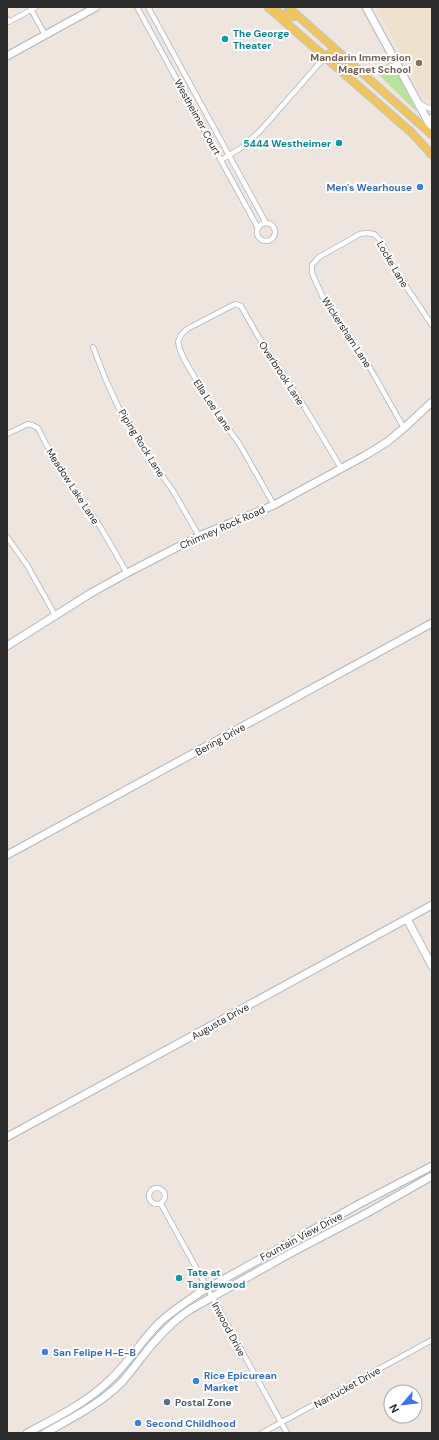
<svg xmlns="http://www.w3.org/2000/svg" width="439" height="1440" viewBox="0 0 439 1440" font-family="'DM Sans',sans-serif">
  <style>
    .education { fill: #eee1cd }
    .grass { fill: #b8e39a }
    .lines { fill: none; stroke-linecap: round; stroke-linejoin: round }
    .street-casing { stroke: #b1b5bf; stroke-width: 6 }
    .secondary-casing { stroke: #b1b5bf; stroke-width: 9 }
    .primary-casing { stroke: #c4c4c4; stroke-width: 9 }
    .street { stroke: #fff; stroke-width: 4.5 }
    .secondary { stroke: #fff; stroke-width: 7 }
    .primary { stroke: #f0c45f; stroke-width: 7 }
    .culture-dot { fill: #0f9aa8; stroke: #fff; stroke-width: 1.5 }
    .education-dot { fill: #8d6e63; stroke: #fff; stroke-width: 1.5 }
    .shop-dot { fill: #3f7fe0; stroke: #fff; stroke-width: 1.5 }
    .service-dot { fill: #5c6f8a; stroke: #fff; stroke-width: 1.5 }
    .labels { text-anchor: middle; stroke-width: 4; stroke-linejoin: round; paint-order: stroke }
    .culture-label { font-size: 10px; font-weight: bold; fill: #0d838f; stroke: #fff; text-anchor: start }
    .education-label { font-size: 10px; font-weight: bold; fill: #785e54; stroke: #fff; text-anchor: end }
    .street-label { font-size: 10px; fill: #2b2b2b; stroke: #fff }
    .shop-label { font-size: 10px; font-weight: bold; fill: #366cbe; stroke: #fff; text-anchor: start }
    .service-label { font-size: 10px; font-weight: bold; fill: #4e5e75; stroke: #fff; text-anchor: start }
  </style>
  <rect width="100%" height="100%" fill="#ede5de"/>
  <polygon class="education" points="374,7 432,7 432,101 422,96 389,30"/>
  <polygon class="grass" points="391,62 417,112 375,71"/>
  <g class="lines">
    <g class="street-casing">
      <g id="street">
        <polyline points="137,7 258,228"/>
        <polyline points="148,7 266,223"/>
        <polyline points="31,9 45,35"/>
        <polyline points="7,19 9,22 36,7"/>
        <polyline points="419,103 426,107 432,109"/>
        <polyline points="430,125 432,116"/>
        <polyline points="221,160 241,148 260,131 325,57"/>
        <circle cx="266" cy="232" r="9"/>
        <polyline points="93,347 105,378 123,417 142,447 173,491 199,536"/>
        <polyline points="404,428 370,368 325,302 312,273 312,265 319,257 360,234 366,233 374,234 381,241 397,273 432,325"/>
        <polyline points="7,434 28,424 32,425 38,428 53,458 101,528 127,573"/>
        <polyline points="274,505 240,445 206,397 184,359 180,350 178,342 181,335 187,329 235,304 241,306 258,336 307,411 341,468"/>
        <polyline points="7,537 27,565 55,615"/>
        <circle cx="157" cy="1196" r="8"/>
        <polyline points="161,1204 287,1433"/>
        <polyline points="262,1433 432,1340"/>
      </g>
    </g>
    <g class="secondary-casing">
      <g id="secondary">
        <polyline points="366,7 430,125 432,130"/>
        <polyline points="7,56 96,7"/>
        <polyline points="7,646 91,593 127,573 199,536 274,505 366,455 387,442 404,428 432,402"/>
        <polyline points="7,855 432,623"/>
        <polyline points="407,919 432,966"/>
        <polyline points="7,1137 432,905"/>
        <path d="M27,1433C56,1418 86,1403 110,1380C128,1363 142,1340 160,1322C172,1311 186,1302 199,1293L361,1203L432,1166"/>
        <path d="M45,1433C72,1418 100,1404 122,1382C129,1374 135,1366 141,1358C155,1340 172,1321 191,1309L287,1255L367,1213L432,1176"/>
      </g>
    </g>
    <g class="primary-casing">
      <g id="primary">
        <polyline points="268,7 412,133 432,155"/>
        <polyline points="288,7 432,135"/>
        <path d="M276,11C284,14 290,20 297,15"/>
        <polyline points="325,57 330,53 349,64"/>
      </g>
    </g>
    <use href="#street" class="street"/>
    <use href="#secondary" class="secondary"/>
    <use href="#primary" class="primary"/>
  </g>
  <g class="culture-dot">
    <circle cx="225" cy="39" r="4"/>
    <circle cx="339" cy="143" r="4"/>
    <circle cx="179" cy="1278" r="4"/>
  </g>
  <circle class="education-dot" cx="419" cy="63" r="4"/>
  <g class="shop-dot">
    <circle cx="420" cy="187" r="4"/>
    <circle cx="45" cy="1352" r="4"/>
    <circle cx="196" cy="1381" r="4"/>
    <circle cx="138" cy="1423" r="4"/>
  </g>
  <circle class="service-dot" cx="167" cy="1402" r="4"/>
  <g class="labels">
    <g class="culture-label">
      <text x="233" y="37">The George<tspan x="233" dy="12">Theater</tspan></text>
      <text x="331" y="147" text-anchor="end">5444 Westheimer</text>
      <text x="187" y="1276">Tate at<tspan x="187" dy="12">Tanglewood</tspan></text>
    </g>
    <g class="education-label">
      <text x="411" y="61">Mandarin Immersion<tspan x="411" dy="12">Magnet School</tspan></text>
    </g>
    <g class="street-label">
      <text transform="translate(198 117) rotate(61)" y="4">Westheimer Court</text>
      <text transform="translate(393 264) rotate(60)" y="4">Locke Lane</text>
      <text transform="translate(347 332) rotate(57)" y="4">Wickersham Lane</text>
      <text transform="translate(282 373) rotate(57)" y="4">Overbrook Lane</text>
      <text transform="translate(213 405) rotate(56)" y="4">Ella Lee Lane</text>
      <text transform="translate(142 443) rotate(58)" y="4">Piping Rock Lane</text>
      <text transform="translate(73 486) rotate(57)" y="4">Meadow Lake Lane</text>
      <text transform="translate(222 527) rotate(-24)" y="4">Chimney Rock Road</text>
      <text transform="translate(220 739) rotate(-29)" y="4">Bering Drive</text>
      <text transform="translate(220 1021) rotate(-29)" y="4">Augusta Drive</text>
      <text transform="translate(301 1236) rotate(-28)" y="4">Fountain View Drive</text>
      <text transform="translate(229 1329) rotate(62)" y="4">Inwood Drive</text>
      <text transform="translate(347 1387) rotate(-29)" y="4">Nantucket Drive</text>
    </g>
    <g class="shop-label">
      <text x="412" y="191" text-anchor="end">Men's Wearhouse</text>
      <text x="53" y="1356">San Felipe H-E-B</text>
      <text x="204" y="1379">Rice Epicurean<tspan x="204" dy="12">Market</tspan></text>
      <text x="146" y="1427">Second Childhood</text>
    </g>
    <g class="service-label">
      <text x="175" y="1406">Postal Zone</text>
    </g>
  </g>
  <rect width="439" height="1440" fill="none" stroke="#2b2b2b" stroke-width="16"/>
  <g transform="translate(403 1404) rotate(242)"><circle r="19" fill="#ffffff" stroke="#aaaaaa"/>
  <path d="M0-3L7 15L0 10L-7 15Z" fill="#3f6ef9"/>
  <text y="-6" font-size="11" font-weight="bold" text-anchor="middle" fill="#2b2b2b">N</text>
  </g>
</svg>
